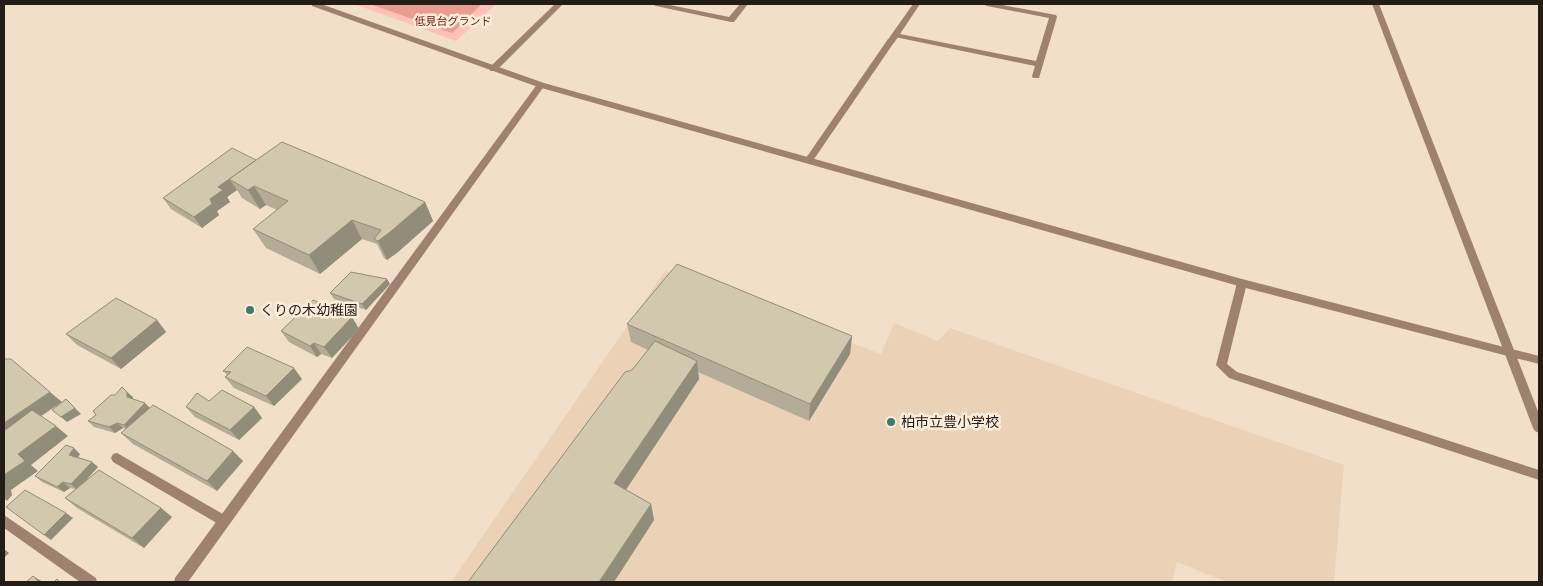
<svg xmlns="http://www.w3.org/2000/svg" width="1543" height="586" viewBox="0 0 1543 586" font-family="Lato,'Noto Sans JP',sans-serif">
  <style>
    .built { fill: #ebd2b7 }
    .green { fill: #fec0b7 }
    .forest { fill: #e99d91 }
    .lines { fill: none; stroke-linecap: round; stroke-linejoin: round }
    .service { fill: #9e8171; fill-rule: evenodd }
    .minor { fill: #9e8171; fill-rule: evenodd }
    .tertiary { fill: #9e8171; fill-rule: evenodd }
    .wall { fill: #b4ac96 }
    .shaded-wall { fill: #928c7a }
    .building { fill: #d1c8ae; stroke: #928c7a }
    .poi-dot { fill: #3b7b6a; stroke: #fdeddb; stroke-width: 2 }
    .labels { text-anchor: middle; stroke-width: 5; stroke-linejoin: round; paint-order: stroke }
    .far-park-label { font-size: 11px; fill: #6e150f; stroke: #fdeddb }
    .poi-label { font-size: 14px; fill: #241d15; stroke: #fdeddb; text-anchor: start }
  </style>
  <rect width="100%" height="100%" fill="#f2dfc9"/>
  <polygon class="built" points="665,271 881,354 894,323 938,341 950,328 1344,465 1334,582 1227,582 1177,562 1172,582 451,582"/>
  <polygon class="green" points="354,4 496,4 456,41"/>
  <polygon class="forest" points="370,4 482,4 452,33"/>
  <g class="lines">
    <g class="service">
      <polygon points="652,4 665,4 729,17 740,4 748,4 734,22 731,22 656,6"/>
      <polygon points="983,4 997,4 1056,15 1057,17 1039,78 1033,78 1032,76 1035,66 895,37 891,35 895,33 1036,61 1049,18 987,6"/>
      <polygon points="888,39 891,39 895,41 812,162 806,162 805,160 806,158"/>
      <polygon points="1242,279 1247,283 1227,364 1237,372 1539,470 1539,480 1229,378 1216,365 1237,283"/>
      <polygon points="117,453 228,517 230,521 228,525 224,527 220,525 113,462 111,458 113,454"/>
      <polygon points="4,515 96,578 97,582 80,582 4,528"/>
    </g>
    <g class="minor">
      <polygon points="555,4 563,4 496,71 490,71 490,67"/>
      <polygon points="913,4 920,4 894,43 888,43 887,41"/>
      <polygon points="1372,4 1379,4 1539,414 1539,433 1535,431 1533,428"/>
      <polygon points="538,83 544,83 545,85 188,582 174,582 175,578"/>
    </g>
    <polygon class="tertiary" points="312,4 321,4 544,83 1242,279 1539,356 1539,364 1242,287 538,87 312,6"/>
  </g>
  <g class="wall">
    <polygon points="256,160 425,202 433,221 398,252 387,260 384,258 377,244 362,239 320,274 266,248 253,229 277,210 266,205 260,209 242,198 237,190 227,197 230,202 217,211 219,215 202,228 171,209 163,198"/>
    <polygon points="390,284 366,310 334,299 330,293"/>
    <polygon points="352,317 359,329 332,358 321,354 317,357 289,342 281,331"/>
    <polygon points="157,320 166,332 121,369 77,345 66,334"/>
    <polygon points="627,324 852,336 850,354 809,421 698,372 699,379 626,490 651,504 654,520 614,582 632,370 648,350 631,342"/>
    <polygon points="223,371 302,379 274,406 234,388 225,377 227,375"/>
    <polygon points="133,397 133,399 150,408 243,461 217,491 133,444 121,433 126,429 123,428 115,433 94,427 88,421 96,415"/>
    <polygon points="209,401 254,407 262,418 239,440 195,417 186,407"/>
    <polygon points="80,454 78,457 92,462 98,467 86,480 161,508 172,517 144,548 77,508 65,498 76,489 70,488 64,492 42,482 35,476"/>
  </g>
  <g class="shaded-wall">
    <polygon points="229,179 237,190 227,197 230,202 217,211 219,215 202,228 194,217 210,199 218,187"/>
    <polygon points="254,186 266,205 260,209 248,190"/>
    <polygon points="425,202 433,221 398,252 387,260 378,241"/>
    <polygon points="352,220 362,239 320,274 309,255"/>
    <polygon points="387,279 390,284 366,310 362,304"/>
    <polygon points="352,317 359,329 332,358 324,347"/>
    <polygon points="157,320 166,332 121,369 111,358"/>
    <polygon points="852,336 850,354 809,421 810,404"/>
    <polygon points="314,343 321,354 317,357 310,346"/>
    <polygon points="697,361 699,379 619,500 614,483"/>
    <polygon points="294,368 302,379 274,406 266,396"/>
    <polygon points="50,392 62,402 13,435 4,428 4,423"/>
    <polygon points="127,392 133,397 132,403 127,397"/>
    <polygon points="66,399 81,414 67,422 61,417"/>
    <polygon points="145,403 150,408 130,431 124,425"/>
    <polygon points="254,407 262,418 239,440 230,430"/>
    <polygon points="117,423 123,428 115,433 109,427"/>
    <polygon points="56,426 68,436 31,465 38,471 11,490 12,495 7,501 4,498 4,475 18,454"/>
    <polygon points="74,448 80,454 76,460 69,455"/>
    <polygon points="233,451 243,461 217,491 207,481"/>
    <polygon points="92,462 98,467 77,490 71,484"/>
    <polygon points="63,482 70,488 64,492 57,487"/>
    <polygon points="651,504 654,520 614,582 599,582"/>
    <polygon points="161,508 172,517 144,548 132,538"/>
    <polygon points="66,513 73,518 51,540 44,535"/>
    <polygon points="4,549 9,553 4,558"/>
    <polygon points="33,576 43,582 39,582"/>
  </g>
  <g class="building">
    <polygon points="282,142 425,202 389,233 378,241 374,239 381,230 352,220 309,255 253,229 288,201 254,186 248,190 229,179"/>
    <polygon points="232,148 256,160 218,187 223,190 210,199 212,204 194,217 163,198"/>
    <polygon points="677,264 852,336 810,404 627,324"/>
    <polygon points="351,272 387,279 362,304 330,293"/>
    <polygon points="116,298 157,320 111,358 66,334"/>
    <polygon points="313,300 352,317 324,347 314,343 310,346 281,331"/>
    <polygon points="655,341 697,361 614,483 651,504 599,582 468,582 625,372 632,370"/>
    <polygon points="247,347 294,368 266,396 225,377 231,372 223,371"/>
    <polygon points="4,359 11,359 50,392 4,423"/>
    <polygon points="122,387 127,392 127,397 145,403 124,425 117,423 109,427 88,421 96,415 93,411 111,395 115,395"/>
    <polygon points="222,390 254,407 230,430 186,407 197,393 209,401"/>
    <polygon points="66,399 75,408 61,417 52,410"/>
    <polygon points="153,405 233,451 207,481 121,433"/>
    <polygon points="32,410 56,426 18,454 25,461 4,475 4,431"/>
    <polygon points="66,445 74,448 69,455 92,462 71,484 63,482 57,487 35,476"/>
    <polygon points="99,470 161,508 132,538 65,498"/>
    <polygon points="25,490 66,513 44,535 6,507"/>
    <polygon points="33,576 39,582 26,582"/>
    <polygon points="57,579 60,582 54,582"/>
  </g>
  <g class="poi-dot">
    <circle cx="250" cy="310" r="5"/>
    <circle cx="891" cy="422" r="5"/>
  </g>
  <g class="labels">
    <g class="far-park-label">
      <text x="453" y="25">低見台グランド</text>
    </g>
    <g class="poi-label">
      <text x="260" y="315">くりの木幼稚園</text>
      <text x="901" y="427">柏市立豊小学校</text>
    </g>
  </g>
  <rect width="1543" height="586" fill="none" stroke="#241d15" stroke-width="10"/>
</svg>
